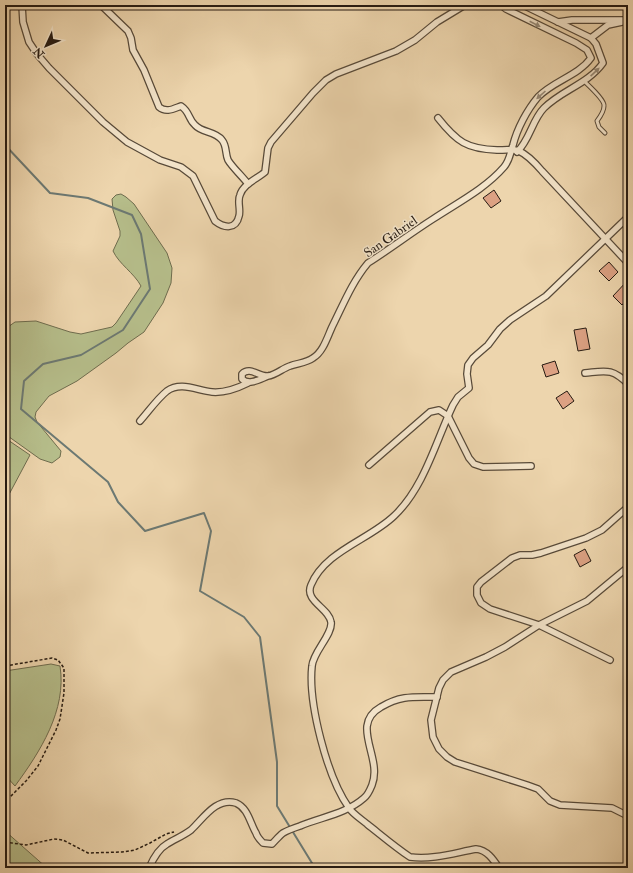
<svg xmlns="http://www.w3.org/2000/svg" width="633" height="873" viewBox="0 0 633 873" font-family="'IM FELL Double Pica',serif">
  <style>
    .green { fill: #b6be8b; stroke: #6e6c4e }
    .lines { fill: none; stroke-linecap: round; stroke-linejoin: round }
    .stream { stroke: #6c7973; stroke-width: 2 }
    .building { fill: #dca183; stroke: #261b12 }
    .service-casing { stroke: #584a39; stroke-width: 5 }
    .minor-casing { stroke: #584a39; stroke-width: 8 }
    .path { stroke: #261b12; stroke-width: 1.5; stroke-dasharray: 3 2; stroke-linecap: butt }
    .service { stroke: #f3e4ca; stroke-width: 3 }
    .minor { stroke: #f3e4ca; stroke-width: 5.5 }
    .oneway { fill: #978a77 }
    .labels { text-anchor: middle; stroke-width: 3; stroke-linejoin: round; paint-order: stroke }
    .street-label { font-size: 13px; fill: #261b12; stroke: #f3e4ca }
  </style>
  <rect width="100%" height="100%" fill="#edd5ad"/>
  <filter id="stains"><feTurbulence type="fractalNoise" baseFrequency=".005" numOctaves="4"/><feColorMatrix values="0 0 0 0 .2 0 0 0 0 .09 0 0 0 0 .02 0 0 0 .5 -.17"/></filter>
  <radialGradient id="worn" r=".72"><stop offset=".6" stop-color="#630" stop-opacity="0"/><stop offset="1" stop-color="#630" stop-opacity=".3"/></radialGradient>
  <g class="green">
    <path d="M121,194L126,197L134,204L167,253L172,268L171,283L163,303L144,332L128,343L116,353L77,381L49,396L36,412L35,417L37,422L61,451L60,457L52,463L40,459L5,434V329L15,322L36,321L70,332L81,334L112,327L116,323L141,286C134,273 119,264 113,251L120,236V231L113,210L112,199L116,195Z"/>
    <polygon points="5,438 30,455 5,502"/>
    <path d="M51,664L60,666C67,710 40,752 15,786L5,775V671Z"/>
    <polygon points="5,831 47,868 5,868"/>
  </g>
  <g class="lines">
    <polyline class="stream" points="5,145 50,193 88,198 132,215 141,234 150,289 123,330 81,355 43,364 24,381 21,409 108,482 118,502 145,531 204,513 211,531 200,591 244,617 260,637 277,762 277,806 315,868"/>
  </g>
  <g class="building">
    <polygon points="494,190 501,201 491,208 483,198"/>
    <polygon points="609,262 618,272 609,281 599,271"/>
    <polygon points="628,280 628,298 622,305 613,296"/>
    <polygon points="586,328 590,349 578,351 574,330"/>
    <polygon points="555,361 559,373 546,377 542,365"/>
    <polygon points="567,391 574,401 563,409 556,398"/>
    <polygon points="585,549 591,561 580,567 574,555"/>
  </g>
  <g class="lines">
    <g class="service-casing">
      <path id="service" d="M584,81C589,86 605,100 604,106C604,111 600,117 597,121L599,127L605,133"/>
    </g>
    <g class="minor-casing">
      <g id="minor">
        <path d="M22,5L23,22L29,42L37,54L49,68L103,122L127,142L160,160L181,167L193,176L215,221C224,228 236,230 239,216C241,210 237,201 240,195C243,184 257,179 265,172L268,148L271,142L313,93L326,80L336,74L396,51L415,40L437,22L465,5"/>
        <path d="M101,5L128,31L131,38L133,50L144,70L159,107C166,113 173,109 181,106C190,112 188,119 195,125C202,133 215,131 222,140C227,146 225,153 228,160C232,167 243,177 248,184"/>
        <polyline points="558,22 572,20 628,20"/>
        <polyline points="591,38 608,25 622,22"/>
        <path d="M438,118C457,142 467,149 497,150C504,150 513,149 519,151C528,155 536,164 542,171L628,263"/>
        <path d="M517,152C530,140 532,120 544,108C562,90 588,84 603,63L596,44L591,38L523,5"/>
        <path d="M585,373C606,371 612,368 628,384"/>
        <path d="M268,376C260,379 249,386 242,379V374C250,366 259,377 268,376C276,375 283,368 290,366C298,363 306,363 313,358C323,352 327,338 332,327C343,305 352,282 368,263C390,249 411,233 433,219C457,203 485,189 504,167C510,160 510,153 513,145C517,129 527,110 538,97C553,81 578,76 591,58L587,50L576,43L506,9L501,5"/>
        <path d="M140,421C149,411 157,399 167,391C181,381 198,391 212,392C224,393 238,388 248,383"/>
        <polyline points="369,465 430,412 439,410 448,416 469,458 474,464 483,467 531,466"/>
        <polyline points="628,567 587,601 539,625 505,647 486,657 451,672 443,680 439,688 431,720 433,737 439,749 447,757 455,762 527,785 538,789 550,801 560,805 612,808 628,816"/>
        <polyline points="610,660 539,625 490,609 481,603 477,595 477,587 481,582 512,558 520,555 532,555 541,553 586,538 602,530 628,507"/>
        <path d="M149,868C153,859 158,849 167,844C175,839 183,836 191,830C203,819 216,797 236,803C248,808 250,823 256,833C257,837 260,840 263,843L272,844C276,840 279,836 283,833C288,830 294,828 300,826C321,817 346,814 364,798C368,795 370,790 372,785C383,757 349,725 381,707C401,695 414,697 437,697"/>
        <path d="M499,868C493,859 487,850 476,849C454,853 432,860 410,857C395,847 381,835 367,824C361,819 353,814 349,808C327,777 308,703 312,666C313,652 333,634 331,622C329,608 304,601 311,585C325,551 369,540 394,516C424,488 436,441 453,405L458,397L469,388L467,374L468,365L473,358L488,345L500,329L510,320L546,296L628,217"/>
      </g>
    </g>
    <g class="path">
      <polyline points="5,666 52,658 58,660 64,668 64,693 60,719 56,730 38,766 26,781 5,802"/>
      <polyline points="5,842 26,845 54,839 63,840 88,853 122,852 135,850 150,843 166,834 174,832"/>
    </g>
    <use href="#service" class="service"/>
    <use href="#minor" class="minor"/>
  </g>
  <defs><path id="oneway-solid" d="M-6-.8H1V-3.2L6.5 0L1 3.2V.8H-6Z"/></defs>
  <g class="oneway">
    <use href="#oneway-solid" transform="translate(535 24) rotate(27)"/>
    <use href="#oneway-solid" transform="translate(595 72) rotate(-43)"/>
    <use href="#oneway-solid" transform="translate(541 95) rotate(138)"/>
  </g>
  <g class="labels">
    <g class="street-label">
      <text transform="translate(390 236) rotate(-35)" y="5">San Gabriel</text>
    </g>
  </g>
  <rect width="633" height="873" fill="none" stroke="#edd5ad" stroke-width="20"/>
  <rect x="6" y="6" width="621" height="861" fill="none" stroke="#261b12" stroke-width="2"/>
  <rect x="10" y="10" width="613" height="853" fill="none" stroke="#261b12"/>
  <g transform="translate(46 46) rotate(226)" stroke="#f3e4ca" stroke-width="3" paint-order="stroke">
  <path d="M0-3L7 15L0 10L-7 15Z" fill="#261b12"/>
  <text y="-6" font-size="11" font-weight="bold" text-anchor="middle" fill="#261b12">N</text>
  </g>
  <rect width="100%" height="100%" filter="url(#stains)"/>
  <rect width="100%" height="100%" fill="url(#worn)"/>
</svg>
